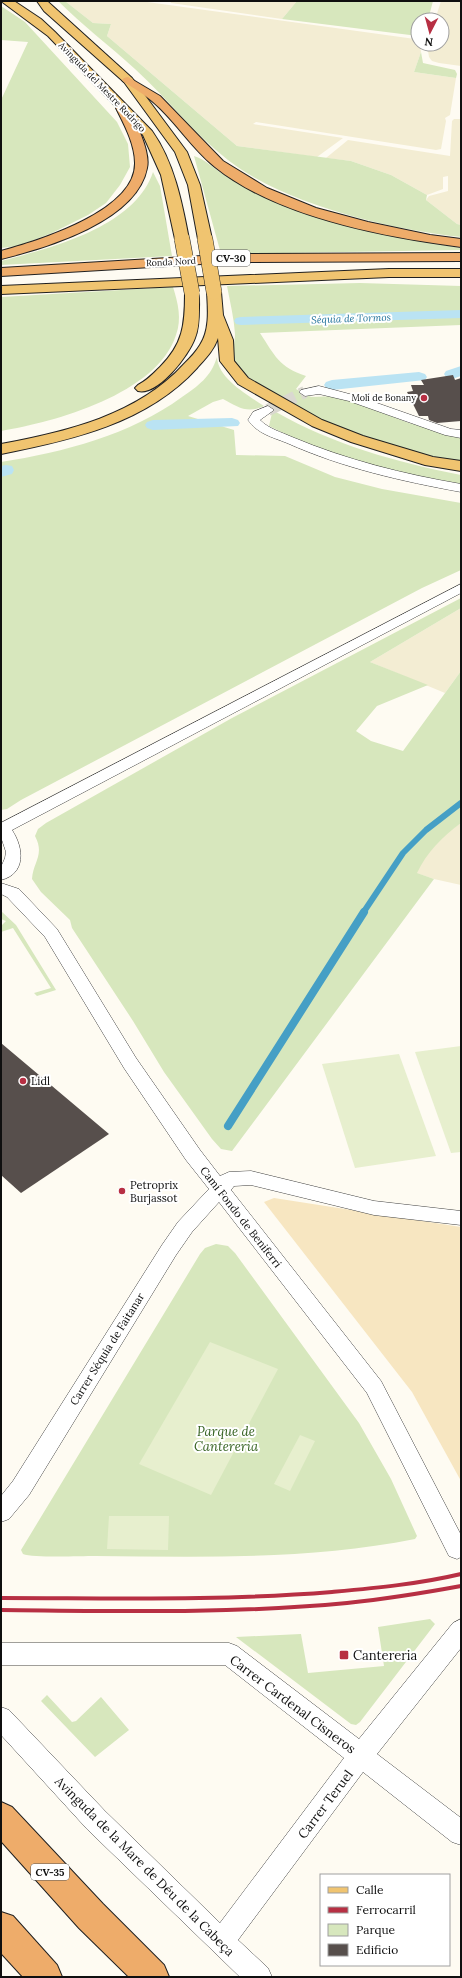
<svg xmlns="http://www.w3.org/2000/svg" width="462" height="1978" viewBox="0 0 462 1978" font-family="Lora,serif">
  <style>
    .farmland { fill: #f3edd3 }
    .green { fill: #d7e7bd }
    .sand { fill: #f7e6c1 }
    .pitch { fill: #e7efce }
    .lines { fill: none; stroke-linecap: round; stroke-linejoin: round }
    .stream-far1 { stroke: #459fc5; stroke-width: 6 }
    .stream { stroke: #459fc5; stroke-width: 8 }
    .canal { fill: #bae3f3; fill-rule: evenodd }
    .building { fill: #574f4c }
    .minor-tunnel { stroke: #dad8d0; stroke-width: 12; stroke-dasharray: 12 6; stroke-linecap: butt }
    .minor-casing { stroke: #424242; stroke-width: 1 }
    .primary-casing { stroke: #202020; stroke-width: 2 }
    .trunk-casing { stroke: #202020; stroke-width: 2 }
    .minor { fill: #fff; fill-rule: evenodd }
    .primary { fill: #f0c470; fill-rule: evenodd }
    .trunk { fill: #eeac6a; fill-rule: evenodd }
    .rail { stroke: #b72f43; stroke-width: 4 }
    .primary-bridge-casing { stroke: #202020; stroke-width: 16; stroke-linecap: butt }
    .primary-bridge { stroke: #f0c470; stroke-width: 15 }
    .poi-dot { fill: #b72f43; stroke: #fff; stroke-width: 1.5 }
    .labels { text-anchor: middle; stroke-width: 4; stroke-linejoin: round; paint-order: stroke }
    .far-street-label { font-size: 9px; fill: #0f0f0f; stroke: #fff }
    .far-poi-label { font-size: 9px; fill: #0f0f0f; stroke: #fff; text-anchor: end }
    .shield { fill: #fff; stroke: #575757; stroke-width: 1 }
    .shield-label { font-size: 10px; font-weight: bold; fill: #0f0f0f }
    .far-water-label { font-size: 10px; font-style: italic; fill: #1f719a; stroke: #fff }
    .poi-label { font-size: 11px; fill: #0f0f0f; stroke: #fff; text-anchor: start }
    .street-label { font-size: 11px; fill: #0f0f0f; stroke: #fff }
    .near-park-label { font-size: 13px; font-style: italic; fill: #376323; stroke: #fff }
    .near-poi-label { font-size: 13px; fill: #0f0f0f; stroke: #fff; text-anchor: start }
    .near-street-label { font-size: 13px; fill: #0f0f0f; stroke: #fff }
  </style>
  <rect width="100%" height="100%" fill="#fefbf2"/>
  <g class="farmland">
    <polygon points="65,1 140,1 415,39 418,40 418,44 420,44 421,52 414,72 456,78 450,115 445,118 446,121 441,149 436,150 256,122 253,124 343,138 317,157 237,146 107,36 111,24 93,23"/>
    <polygon points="170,1 297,1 282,19 171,3"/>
    <polygon points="441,1 461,1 461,66 439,63 432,61 429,57 427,44 442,44 442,20 435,20"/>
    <polygon points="454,119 461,119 461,225 457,224 426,200 429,196 448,191 448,176 443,177 443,189 427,195 391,175 351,161 326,158 348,140 450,156 452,121"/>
    <polygon points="461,608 461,671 445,693 370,662"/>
    <polygon points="461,823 461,885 434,879 416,873 424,858 445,834"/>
  </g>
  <g class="green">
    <path d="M58,1H65L93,23L111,24L107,36L237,146L351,161L391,175L427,195L426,200L457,224L461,225V237C391,230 284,204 228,160C194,134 167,98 135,69C110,46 82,25 58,1Z"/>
    <polygon points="297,1 433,1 428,20 418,20 418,36 282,19"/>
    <polygon points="1,6 25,22 117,122 128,144 130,167 120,185 106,203 88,215 52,233 18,246 1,248 1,100 28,42 1,40"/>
    <polygon points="421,52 423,63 455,70 457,74 456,78 414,72"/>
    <path d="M194,156C205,159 213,168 223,174C237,183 252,190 267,197L403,238L461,248V250L221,254Z"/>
    <path d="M153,172L160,186L172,256L1,265V261C51,248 135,227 153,172Z"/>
    <path d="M360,283L461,286V325L260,333C275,356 279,367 306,376L296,389L311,397L339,396L409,423L461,435V463C391,448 323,428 263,387C255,381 243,375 237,366C230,355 235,346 235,334C234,318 230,302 227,286Z"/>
    <path d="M173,287C178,303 182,319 176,335C157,394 55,422 1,431V297Z"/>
    <path d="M217,357C218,379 248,395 264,406C247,414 238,407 223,399L213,402L188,416L234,430L236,455L285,456L335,477L382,489L461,503V570L422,588L21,800L7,809L1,810V462C64,452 130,435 182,397C198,386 211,377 217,357Z"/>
    <path d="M276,412C334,445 396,462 461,475V484C395,473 328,456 269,426L272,413Z"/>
    <path d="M461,598V608L370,662L428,685L377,706L356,731L371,741L403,751L461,671V823C442,837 427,852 417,873L434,879L232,1151L221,1149L212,1139L164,1072L133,1021L72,928L70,920L41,892L32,879C33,862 45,855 35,836L38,829L46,823L232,718Z"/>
    <polygon points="1,911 16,925 56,990 37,996 34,993 51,988 13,928 1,932 1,926 6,921 1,919"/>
    <path d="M216,1244L228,1246L235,1253L359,1423L391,1479L417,1536L415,1539C310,1560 201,1557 95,1556C80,1556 33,1558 23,1554L21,1550L200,1254L205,1248Z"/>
    <polygon points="430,1619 435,1624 360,1722 356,1725 351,1724 236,1637 301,1634 308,1673 384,1666 378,1627"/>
    <polygon points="47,1695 72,1722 76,1721 101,1697 129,1730 95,1757 41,1701"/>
  </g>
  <polygon class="sand" points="274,1198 461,1227 461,1481 412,1392 264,1202"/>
  <g class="pitch">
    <polygon points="461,1046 461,1152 451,1153 415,1052"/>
    <polygon points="399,1054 436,1156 355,1168 322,1064"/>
    <polygon points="210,1342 278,1369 211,1495 139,1464"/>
    <polygon points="300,1435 315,1441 290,1491 274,1484"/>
    <polygon points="109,1516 169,1516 168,1550 107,1549"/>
  </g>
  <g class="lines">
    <polyline class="stream-far1" points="363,913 403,853 426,830 461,803"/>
    <polyline class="stream" points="228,1126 364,912"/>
    <g class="canal">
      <polygon points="461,310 461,318 241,325 236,324 234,321 236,318 241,317"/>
      <polygon points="461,366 461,376 452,379 446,377 444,374 446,371"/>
      <polygon points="419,372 425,374 427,377 425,380 332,390 326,388 324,385 326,382 332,380"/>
      <polygon points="232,418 238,420 240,423 238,426 153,430 147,428 145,425 147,422 153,420"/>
      <polygon points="6,465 12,466 14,470 12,474 1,477 1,466"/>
    </g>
  </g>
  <g class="building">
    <polygon points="453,375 455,380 461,378 461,421 437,423 429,420 428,416 419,416 407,392 413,391 411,385 424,385 421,380"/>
    <polygon points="1,1043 109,1134 21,1193 1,1175"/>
  </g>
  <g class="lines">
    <polyline class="minor-tunnel" points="268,410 305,392"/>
    <g class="minor-casing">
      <g id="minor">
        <polygon points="319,386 357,396 451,429 461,430 461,438 445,435 349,401 319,394 305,396 299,392 301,390"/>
        <path d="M268,406L274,410L260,420C269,429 281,432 292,437C347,460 403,474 461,484V492C401,481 343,468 287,443C272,437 258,434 248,420L253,412Z"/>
        <path d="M461,584V593L12,830C24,848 26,874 1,880V867L5,858L6,852L1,837V823Z"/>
        <polygon points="1,883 19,889 57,929 136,1058 200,1150 220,1176 229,1172 251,1171 374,1201 461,1211 461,1225 374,1215 251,1185 234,1186 231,1190 381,1381 461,1535 461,1557 457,1559 449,1556 367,1393 219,1202 192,1232 176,1255 29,1495 9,1519 1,1522 1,1496 13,1481 162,1245 178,1222 209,1189 186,1160 124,1068 45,937 7,897 1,894"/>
        <polygon points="461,1619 461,1648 377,1754 461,1818 461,1845 452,1842 363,1772 238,1940 268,1968 272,1977 240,1977 87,1829 1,1735 1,1707 9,1710 105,1811 220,1923 344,1758 225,1665 1,1665 1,1643 229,1643 237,1646 359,1739 453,1623"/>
      </g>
    </g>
    <g class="primary-casing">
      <g id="primary">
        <path d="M1,1H14L41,19L55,32L152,131C174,162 182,202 189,239L187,242H177L175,239L161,175L143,135L48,36Z"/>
        <polygon points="37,1 47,1 132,78 187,152 200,185 212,239 210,242 200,242 198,239 188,185 175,152 124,82 44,11"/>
        <polygon points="389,269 461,269 461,277 389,277 1,294 1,286"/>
        <path d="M214,288L219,289L221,292L223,315L233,340L234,361L248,378L322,420L363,436L433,457L461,461V471L425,465L351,442L312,426L238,384L220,361L218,338C214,350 205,359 197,368C147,423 72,440 1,454V444C66,432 138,415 184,364C190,358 196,352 200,345C210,330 208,309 207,292L209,289Z"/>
        <path d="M192,289L197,290C200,295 199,302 199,308C199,318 199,328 195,338C189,355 158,396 138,391L135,388L138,385C146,381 153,374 160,367C183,344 185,325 185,293L187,290Z"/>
      </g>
    </g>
    <g class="trunk-casing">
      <g id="trunk">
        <path d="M128,77L160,96L223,161L267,188L316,208L368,222L430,235L461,239V247C383,237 277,217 215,167C191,148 175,120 152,101C144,94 133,88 124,82L122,80L124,78Z"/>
        <path d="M122,104L126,105C135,119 151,152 147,168C137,221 46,248 1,259V251C38,241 136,211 135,163C135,144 124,124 116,108Z"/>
        <polygon points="461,253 461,261 235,262 1,276 1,268 235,254"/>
        <polygon points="1,1802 12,1807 103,1904 164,1965 169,1977 129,1977 79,1928 1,1841"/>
        <polygon points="1,1912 13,1916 57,1965 62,1977 23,1977 1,1953"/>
      </g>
    </g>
    <use href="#minor" class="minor"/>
    <use href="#primary" class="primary"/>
    <use href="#trunk" class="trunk"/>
    <g class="rail">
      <path d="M1,1598C111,1598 222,1601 332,1592C375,1588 419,1584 461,1574"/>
      <path d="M1,1610C116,1611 232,1614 347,1603C385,1599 423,1593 461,1586"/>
    </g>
    <g class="primary-bridge-casing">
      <g id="primary-bridge">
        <polyline points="182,239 192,293"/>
        <polyline points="205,239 214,292"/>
      </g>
    </g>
    <use href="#primary-bridge" class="primary-bridge"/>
  </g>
  <g class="poi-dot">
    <circle cx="424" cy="398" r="4"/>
    <circle cx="23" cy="1081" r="4"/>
    <circle cx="122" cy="1191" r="4"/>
    <rect x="339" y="1650" width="10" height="10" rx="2"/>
  </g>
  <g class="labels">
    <g class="far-street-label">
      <text transform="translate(102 87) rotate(46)" y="3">Avinguda del Mestre Rodrigo</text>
      <text transform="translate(171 262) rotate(-3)" y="3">Ronda Nord</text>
    </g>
    <g class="far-poi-label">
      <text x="416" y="401">Molí de Bonany</text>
    </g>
    <g class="shield">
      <rect x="212" y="250" width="38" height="16" rx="3"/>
      <rect x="31" y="1864" width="38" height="16" rx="3"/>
    </g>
    <g class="shield-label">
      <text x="231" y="262">CV-30</text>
      <text x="50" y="1876">CV-35</text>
    </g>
    <g class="far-water-label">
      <text transform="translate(351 318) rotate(-2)" y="4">Séquia de Tormos</text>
    </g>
    <g class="poi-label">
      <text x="31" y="1085">Lidl</text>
      <text x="130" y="1189">Petroprix<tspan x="130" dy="13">Burjassot</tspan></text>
    </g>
    <g class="street-label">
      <text transform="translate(241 1217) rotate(52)" y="4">Camí Fondo de Beniferri</text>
      <text transform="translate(107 1349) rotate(-58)" y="4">Carrer Séquia de Faitanar</text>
    </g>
    <g class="near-park-label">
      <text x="226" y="1436">Parque de<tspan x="226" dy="15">Cantereria</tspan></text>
    </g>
    <g class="near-poi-label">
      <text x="353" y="1660">Cantereria</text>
    </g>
    <g class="near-street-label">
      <text transform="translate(293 1704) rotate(37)" y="5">Carrer Cardenal Cisneros</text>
      <text transform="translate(325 1804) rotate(-53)" y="5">Carrer Teruel</text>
      <text transform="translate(145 1866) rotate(45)" y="5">Avinguda de la Mare de Déu de la Cabeça</text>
    </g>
  </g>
  <rect width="462" height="1978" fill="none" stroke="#0f0f0f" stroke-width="4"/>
  <rect x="320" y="1874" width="130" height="92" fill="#ffffff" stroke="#9f9f9f"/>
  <rect x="328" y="1887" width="20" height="6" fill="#f0c470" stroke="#9f9f9f"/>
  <text x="356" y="1894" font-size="12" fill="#0f0f0f">Calle</text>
  <rect x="328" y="1907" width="20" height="6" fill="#b72f43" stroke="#9f9f9f"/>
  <text x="356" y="1914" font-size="12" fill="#0f0f0f">Ferrocarril</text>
  <rect x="328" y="1924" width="20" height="12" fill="#d7e7bd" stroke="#9f9f9f"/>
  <text x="356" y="1934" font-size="12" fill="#0f0f0f">Parque</text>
  <rect x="328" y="1944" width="20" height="12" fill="#574f4c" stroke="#9f9f9f"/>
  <text x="356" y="1954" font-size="12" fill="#0f0f0f">Edificio</text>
  <g transform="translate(430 32) rotate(186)"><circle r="19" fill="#ffffff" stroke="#9f9f9f"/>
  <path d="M0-3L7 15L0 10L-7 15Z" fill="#b72f43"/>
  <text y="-6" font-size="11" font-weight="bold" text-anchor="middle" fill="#0f0f0f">N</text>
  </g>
</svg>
